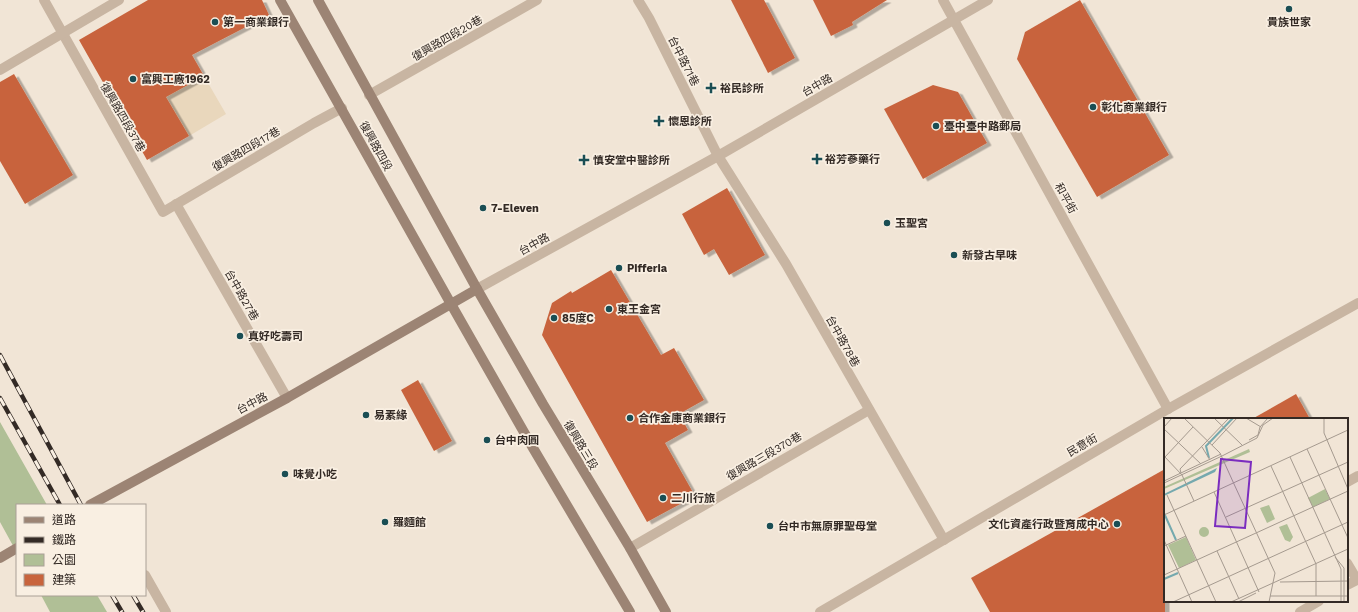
<svg xmlns="http://www.w3.org/2000/svg" width="1358" height="612" viewBox="0 0 1358 612" font-family="'Work Sans','Noto Sans TC',sans-serif">
  <style>
    .green { fill: #b0bf96 }
    .plaza { fill: #e9d7bc }
    .building { fill: #c8643d; filter: url(#shadow) }
    .lines { fill: none; stroke-linecap: round; stroke-linejoin: round }
    .service { stroke: #c8b5a2; stroke-width: 10 }
    .minor { stroke: #c8b5a2; stroke-width: 10 }
    .tertiary { stroke: #c8b5a2; stroke-width: 10 }
    .secondary { stroke: #9c8474; stroke-width: 10 }
    .rail-casing { stroke: #332a25; stroke-width: 4.5 }
    .rail { stroke: #f9efe2; stroke-width: 3; stroke-dasharray: 9; stroke-linecap: butt }
    .poi-dot { fill: #1a4e54; stroke: #f9efe2; stroke-width: 1.5 }
    .labels { text-anchor: middle; stroke-width: 3.5; stroke-linejoin: round; paint-order: stroke }
    .poi-label { font-size: 11px; font-weight: bold; fill: #332a25; stroke: #f9efe2; text-anchor: start }
    .street-label { font-size: 11px; fill: #332a25; stroke: #f9efe2 }
    .inset-river { fill: none; stroke: #75a9ae; stroke-width: 2 }
    .inset-road { fill: none; stroke: #a59a8f; stroke-width: 1 }
    .view { fill: #7b2cbf; fill-opacity: 0.15; stroke: #7b2cbf; stroke-width: 2 }
    .inset-edge { fill: none; stroke: #332a25; stroke-width: 2 }
  </style>
  <defs>
    <filter id="shadow"><feDropShadow dx="4.5" dy="2.5" stdDeviation="0" flood-color="#0004"/></filter>
  </defs>
  <rect width="100%" height="100%" fill="#f1e5d6"/>
  <g class="green">
    <polygon points="0,422 47,505 17,505 17,553 0,522"/>
    <polygon points="41,595 97,595 107,612 50,612"/>
  </g>
  <polygon class="plaza" points="204,76 226,114 189,136 158,83 187,85"/>
  <g class="building">
    <polygon points="148,0 262,0 269,15 192,55 204,76 166,97 189,136 147,160 79,40"/>
    <polygon points="731,0 764,0 795,58 768,73"/>
    <polygon points="813,0 887,0 852,22 853,25 831,36"/>
    <polygon points="1080,0 1169,155 1097,197 1017,59 1025,32"/>
    <polygon points="14,74 73,175 25,204 0,161 0,82"/>
    <polygon points="933,85 958,92 987,143 923,179 884,109"/>
    <polygon points="727,188 765,255 729,275 714,249 704,255 682,214"/>
    <polygon points="611,270 661,355 674,348 704,400 679,414 688,430 665,443 695,496 647,522 542,335 552,303 571,291 572,293"/>
    <polygon points="418,380 452,441 434,451 401,390"/>
    <polygon points="1296,394 1310,419 1252,419"/>
    <polygon points="1165,469 1165,612 990,612 971,578"/>
  </g>
  <g class="lines">
    <g class="service">
      <polyline points="44,0 163,212 314,123 342,108"/>
      <polyline points="638,0 649,18 718,156 786,264 944,540"/>
      <polyline points="0,70 119,0"/>
      <polyline points="369,95 537,0"/>
      <polyline points="176,204 287,398"/>
      <polyline points="1347,482 1358,476"/>
      <polyline points="630,548 869,410"/>
      <polyline points="1347,563 1357,580 1347,585"/>
      <polyline points="145,575 166,612"/>
      <polyline points="1300,612 1319,601"/>
    </g>
    <g class="minor">
      <polyline points="943,0 1168,409"/>
      <polyline points="820,612 1168,409 1358,303"/>
    </g>
    <polyline class="tertiary" points="477,289 718,156 988,0"/>
    <g class="secondary">
      <polyline points="280,0 451,304 533,448 630,612"/>
      <polyline points="318,0 477,289 543,404 630,548 666,612"/>
      <polyline points="90,505 287,398 477,289"/>
      <polyline points="0,558 17,548"/>
    </g>
    <g class="rail-casing">
      <g id="rail">
        <polyline points="0,355 81,505"/>
        <polyline points="0,398 60,505"/>
        <polyline points="112,595 122,612"/>
        <polyline points="133,595 143,612"/>
      </g>
    </g>
    <use href="#rail" class="rail"/>
  </g>
  <g class="poi-dot">
    <circle cx="1289" cy="9" r="4"/>
    <circle cx="215" cy="22" r="4"/>
    <circle cx="133" cy="79" r="4"/>
    <path d="M709 82h4v4h4v4h-4v4h-4v-4h-4v-4h4z"/>
    <circle cx="1093" cy="107" r="4"/>
    <path d="M657 115h4v4h4v4h-4v4h-4v-4h-4v-4h4z"/>
    <circle cx="936" cy="126" r="4"/>
    <path d="M815 153h4v4h4v4h-4v4h-4v-4h-4v-4h4z"/>
    <path d="M582 154h4v4h4v4h-4v4h-4v-4h-4v-4h4z"/>
    <circle cx="483" cy="208" r="4"/>
    <circle cx="887" cy="223" r="4"/>
    <circle cx="954" cy="255" r="4"/>
    <circle cx="619" cy="268" r="4"/>
    <circle cx="609" cy="309" r="4"/>
    <circle cx="554" cy="318" r="4"/>
    <circle cx="240" cy="336" r="4"/>
    <circle cx="366" cy="415" r="4"/>
    <circle cx="630" cy="418" r="4"/>
    <circle cx="487" cy="440" r="4"/>
    <circle cx="285" cy="474" r="4"/>
    <circle cx="663" cy="498" r="4"/>
    <circle cx="385" cy="522" r="4"/>
    <circle cx="1117" cy="524" r="4"/>
    <circle cx="770" cy="526" r="4"/>
  </g>
  <g class="labels">
    <g class="poi-label">
      <text x="223" y="26">第一商業銀行</text>
      <text x="1289" y="26" text-anchor="middle">貴族世家</text>
      <text x="141" y="83">富興工廠1962</text>
      <text x="720" y="92">裕民診所</text>
      <text x="1101" y="111">彰化商業銀行</text>
      <text x="668" y="125">懷恩診所</text>
      <text x="944" y="130">臺中臺中路郵局</text>
      <text x="825" y="163">裕芳蔘藥行</text>
      <text x="593" y="164">慎安堂中醫診所</text>
      <text x="491" y="212">7-Eleven</text>
      <text x="895" y="227">玉聖宮</text>
      <text x="962" y="259">新發古早味</text>
      <text x="627" y="272">Pifferia</text>
      <text x="617" y="313">東王金宮</text>
      <text x="562" y="322">85度C</text>
      <text x="248" y="340">真好吃壽司</text>
      <text x="374" y="419">易素緣</text>
      <text x="638" y="422">合作金庫商業銀行</text>
      <text x="495" y="444">台中肉圓</text>
      <text x="293" y="478">味覺小吃</text>
      <text x="671" y="502">二川行旅</text>
      <text x="393" y="526">羅麵館</text>
      <text x="1109" y="528" text-anchor="end">文化資產行政暨育成中心</text>
      <text x="778" y="530">台中市無原罪聖母堂</text>
    </g>
    <g class="street-label">
      <text transform="translate(447 38) rotate(-30)" y="4">復興路四段20巷</text>
      <text transform="translate(684 61) rotate(63)" y="4">台中路71巷</text>
      <text transform="translate(817 85) rotate(-30)" y="4">台中路</text>
      <text transform="translate(123 117) rotate(60)" y="4">復興路四段37巷</text>
      <text transform="translate(376 146) rotate(61)" y="4">復興路四段</text>
      <text transform="translate(246 149) rotate(-30)" y="4">復興路四段17巷</text>
      <text transform="translate(1066 198) rotate(61)" y="4">和平街</text>
      <text transform="translate(534 244) rotate(-29)" y="4">台中路</text>
      <text transform="translate(242 295) rotate(60)" y="4">台中路27巷</text>
      <text transform="translate(843 341) rotate(61)" y="4">台中路78巷</text>
      <text transform="translate(252 403) rotate(-28)" y="4">台中路</text>
      <text transform="translate(581 445) rotate(59)" y="4">復興路三段</text>
      <text transform="translate(1082 445) rotate(-30)" y="4">民意街</text>
      <text transform="translate(764 456) rotate(-30)" y="4">復興路三段370巷</text>
    </g>
  </g>
  <g transform="translate(1164 418)">
    <rect width="184" height="184" fill="#f1e5d6"/>
    <path d="M85,31L86,34L0,71V69ZM161,71L166,81L149,89L144,80ZM105,87L111,101L103,105L96,90ZM123,106L129,119L126,124L121,122L115,109ZM35 114a5 5 0 1 1 10 0a5 5 0 1 1-10 0ZM22,119L32,142L15,150L4,127Z" fill="#b0bf96"/>
    <path d="M53,50L51,54L0,78V76Z" fill="#75a9ae"/>
    <path class="inset-river" d="M45,40L42,28L69,0M0,95L12,122M0,161L14,155"/>
    <path class="inset-road" d="M20,0L56,35L70,66M50,0L78,27M82,0L97,9M160,0V15L184,71M0,9L8,0M0,11L37,46M85,22L94,17L96,9L104,0M48,27L73,0M38,29L46,42M143,31L184,120M0,38L18,57L30,83M58,38L93,20L99,7L109,0M1,39L29,9M126,39L177,151V184M107,48L152,146V178M17,55L16,51L65,0M0,63L57,36M0,65L58,38M70,66L111,155L105,184M50,74L95,174M3,77L52,184M0,97L184,12M62,99L184,44M0,122L28,184M0,128L22,118M53,133L75,181M171,139L180,150V184M0,157L184,73M116,164L184,163M106,178H184M9,184L184,104M67,184L184,131M74,184L92,175"/>
    <path class="view" d="M57,41L87,44L81,110L51,108Z"/>
    <rect width="184" height="184" class="inset-edge"/>
  </g>
  <rect x="16" y="504" width="130" height="92" fill="#f9efe2" stroke="#aaa096"/>
  <rect x="24" y="517" width="20" height="6" fill="#9c8474" stroke="#aaa096"/>
  <text x="52" y="524" font-size="12" fill="#332a25">道路</text>
  <rect x="24" y="537" width="20" height="6" fill="#332a25" stroke="#aaa096"/>
  <text x="52" y="544" font-size="12" fill="#332a25">鐵路</text>
  <rect x="24" y="554" width="20" height="12" fill="#b0bf96" stroke="#aaa096"/>
  <text x="52" y="564" font-size="12" fill="#332a25">公園</text>
  <rect x="24" y="574" width="20" height="12" fill="#c8643d" stroke="#aaa096"/>
  <text x="52" y="584" font-size="12" fill="#332a25">建築</text>
</svg>
